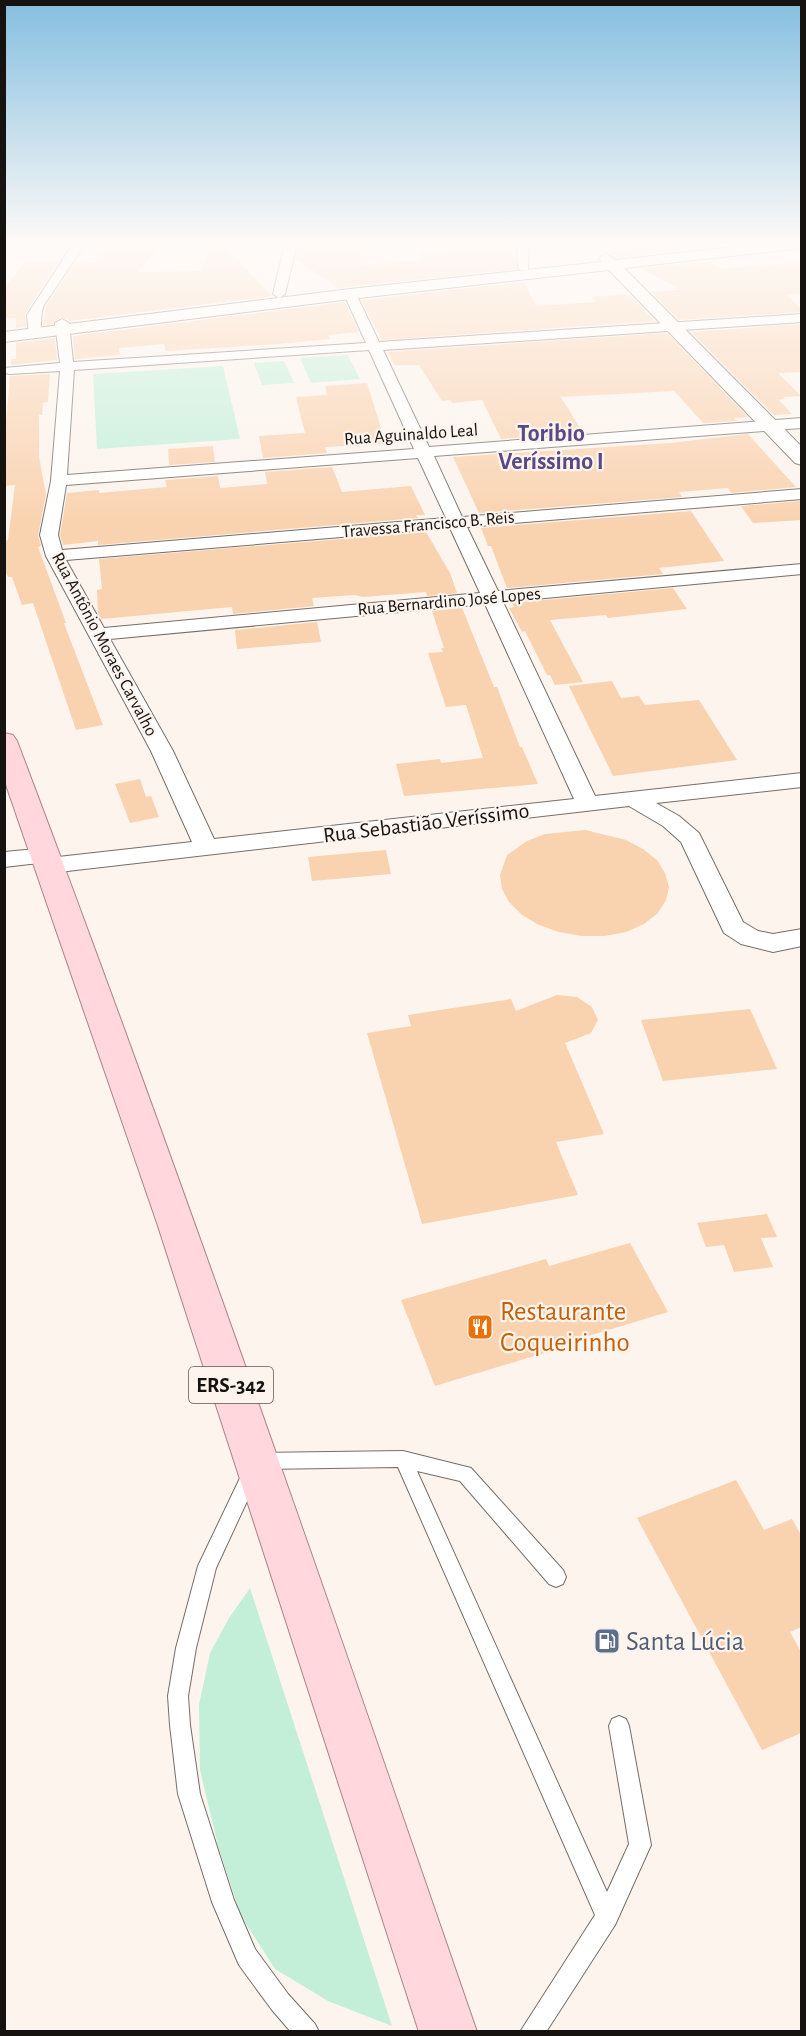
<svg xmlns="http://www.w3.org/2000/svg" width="806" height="2036" viewBox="0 0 806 2036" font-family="'Alegreya Sans',sans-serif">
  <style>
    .green { fill: #c3efd9 }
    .building { fill: #f9d2af }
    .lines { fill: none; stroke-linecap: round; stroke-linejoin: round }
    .lane-casing { stroke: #756e68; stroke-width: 2 }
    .street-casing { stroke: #756e68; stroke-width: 2 }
    .secondary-casing { stroke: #756e68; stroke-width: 2 }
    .primary-casing { stroke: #ad8187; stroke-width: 2 }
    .lane { fill: #fff; fill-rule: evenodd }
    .street { fill: #fff; fill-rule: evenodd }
    .secondary { fill: #fff; fill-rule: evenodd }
    .primary { fill: #ffd7dd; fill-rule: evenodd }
    .labels { text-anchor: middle; stroke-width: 4.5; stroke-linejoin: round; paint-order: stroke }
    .far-street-label { font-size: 18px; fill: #151210; stroke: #fcf4ed }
    .shield { fill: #fcf4ed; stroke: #5a5652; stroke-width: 1.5 }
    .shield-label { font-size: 21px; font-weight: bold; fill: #151210 }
    .street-label { font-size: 22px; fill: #151210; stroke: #fcf4ed }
    .far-district-label { font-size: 24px; font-weight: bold; fill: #5a4887; stroke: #fcf4ed }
    .near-food-label { font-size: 27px; fill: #c56008; stroke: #fcf4ed; text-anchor: start }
    .near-service-label { font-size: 27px; fill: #4e5e75; stroke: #fcf4ed; text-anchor: start }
  </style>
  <rect width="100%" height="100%" fill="#fcf4ed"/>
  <g class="green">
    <polygon points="348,355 360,379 311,383 300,358"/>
    <polygon points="284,361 294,383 262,385 254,363"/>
    <polygon points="223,366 240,439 97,449 93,374"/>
    <polygon points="250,1588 392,2026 328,2001 275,1969 241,1916 218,1846 200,1770 199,1705 210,1653 229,1618"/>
  </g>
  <g class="building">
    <polygon points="118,244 159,244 138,272 202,271 212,244 222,244 272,296 70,321 61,317 53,324 43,325 46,306 75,262 96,263 98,252 111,252"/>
    <polygon points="299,244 361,244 359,265 423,260 419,254 464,251 464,246 481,246 480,244 505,244 506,252 511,252 517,269 338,288 296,259"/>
    <polygon points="665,245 675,251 620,257 607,251"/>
    <polygon points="25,262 58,262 25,314 26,327 16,328 16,318 4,318 4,288"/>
    <polygon points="708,262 723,269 801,262 801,294 786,295 801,308 801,312 679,320 651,292 681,290 640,268"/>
    <polygon points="524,282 536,306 597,302 592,297 629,294 655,321 382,340 361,300"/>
    <polygon points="345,302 359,332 328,335 330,339 279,344 166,351 164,344 119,348 120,355 75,359 73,336"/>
    <polygon points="801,324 801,372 778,373 801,396 783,397 785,399 779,400 792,414 774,415 691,332"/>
    <polygon points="667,333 748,417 734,418 737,421 703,423 674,391 561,397 583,433 501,439 482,400 452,403 450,400 442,401 419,365 394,365 388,352"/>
    <polygon points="55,338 57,360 11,365 11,359 16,359 16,343"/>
    <polygon points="50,374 48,402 43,403 42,415 39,415 39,456 46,495 38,535 41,546 38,547 66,623 64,623 68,634 103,725 76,730 33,603 22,605 12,577 8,577 4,568 4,541 8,540 15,485 4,486 4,420 6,420 10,376"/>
    <polygon points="367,383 386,444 325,447 327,453 263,458 259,436 305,433 296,397 327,395 325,386"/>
    <polygon points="748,434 796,487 731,493 728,488 679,492 682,497 479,513 453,457 670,443"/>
    <polygon points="213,446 215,462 169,465 168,449"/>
    <polygon points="332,467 342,492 411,486 425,515 416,515 418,518 98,545 98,541 63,545 60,535 67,493 99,490 99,493 167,487 165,480 218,476 220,488 267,484 265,472"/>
    <polygon points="801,501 801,520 753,523 741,506"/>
    <polygon points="691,511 724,561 659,568 663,574 507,588 491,546 488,546 481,528"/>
    <polygon points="426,532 450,573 457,593 427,596 426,592 363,597 355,595 312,598 314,606 233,614 232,607 101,619 98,613 97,590 102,589 99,559"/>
    <polygon points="673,588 687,609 608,618 606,615 550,620 583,682 555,685 550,675 547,675 525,631 522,632 509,608 514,607 512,603"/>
    <polygon points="462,608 494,687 497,687 520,747 522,747 538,784 404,796 396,764 440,759 441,763 483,758 466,705 446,707 428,653 443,652 441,648 444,648 432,611"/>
    <polygon points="317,622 321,642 237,649 235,630"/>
    <polygon points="612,681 621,698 639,696 645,705 699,700 737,760 613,776 569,686"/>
    <polygon points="140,779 146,797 151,796 159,817 130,823 115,784"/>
    <polygon points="585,830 626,840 643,849 657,860 665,873 669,887 666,900 658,913 644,924 626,932 605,936 582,936 559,932 539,925 522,915 509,902 502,889 500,875 507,855 527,841 545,834"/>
    <polygon points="386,850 391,874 312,881 308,857"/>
    <polygon points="557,995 577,997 592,1007 598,1020 591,1033 565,1043 604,1134 556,1142 578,1195 422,1224 367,1033 411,1026 408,1015 511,999 516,1011"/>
    <polygon points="750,1009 777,1069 663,1081 641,1020"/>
    <polygon points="767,1214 777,1237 761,1238 773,1267 734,1272 724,1245 706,1247 697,1223"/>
    <polygon points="630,1243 668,1312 585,1337 587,1340 435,1386 401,1300 546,1259 549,1266"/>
    <polygon points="736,1480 764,1530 792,1519 801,1535 801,1627 790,1632 801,1652 801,1733 762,1750 637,1518"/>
  </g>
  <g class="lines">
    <g class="lane-casing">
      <polygon id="lane" points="403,1451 471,1468 563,1570 566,1577 563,1584 556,1587 549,1584 460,1481 417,1471 607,1892 629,1844 609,1726 612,1719 619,1716 626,1719 629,1726 651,1845 615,1925 546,2032 520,2032 595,1915 398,1467 262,1469 216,1568 196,1648 188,1696 190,1725 200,1794 234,1900 255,1949 288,1994 315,2024 319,2032 291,2032 272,2010 239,1965 212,1902 178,1794 170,1725 168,1696 176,1648 198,1566 251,1455 257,1453"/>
    </g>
    <g class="street-casing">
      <g id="street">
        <path d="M73,244H85L44,305C39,317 43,326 39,336H29L27,315Z"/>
        <polygon points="285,244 297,244 285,294 279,298 273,294"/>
        <polygon points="517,244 529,244 528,270 520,270 518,267"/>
        <path d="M350,290L356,294L379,342L802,314V322L383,350L429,447L802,418V428L434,456L462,517L802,489V499L467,527L498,591L802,564V574L503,602L595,796L802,773V787L656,803L679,816L699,833L743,922L758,931L773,934L802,929V946L773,952L741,944L724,933L681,842L663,826L629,806L50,873L42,870L39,863L4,867V852L47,848L55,850L58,857L192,842L151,751L46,556L40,535L51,481L60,371L10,374L5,373L4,368L60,363L55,323L62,319L69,323L73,362L366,343L344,294ZM369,350L414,449L67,475L74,370ZM418,458L446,518L62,550L58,535L66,485ZM450,528L480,593L104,628L66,560ZM485,604L574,799L214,839L173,751L110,639Z"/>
      </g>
    </g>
    <g class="secondary-casing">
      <polygon id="secondary" points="759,244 802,244 802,248 624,268 802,447 802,465 795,463 609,270 350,299 4,342 4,332 350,289 601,262 599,258 606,254 616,260"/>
    </g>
    <g class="primary-casing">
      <path id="primary" d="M4,733L13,735L17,741C179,1168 328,1600 477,2032H419L157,1223L4,779Z"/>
    </g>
    <use href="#lane" class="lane"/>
    <use href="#street" class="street"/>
    <use href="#secondary" class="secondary"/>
    <use href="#primary" class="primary"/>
  </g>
  <linearGradient id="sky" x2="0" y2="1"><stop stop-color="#84bee0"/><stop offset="0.46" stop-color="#fefaf7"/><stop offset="1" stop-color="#fefaf7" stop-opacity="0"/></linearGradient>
  <rect width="806" height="529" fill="url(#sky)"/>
  <defs>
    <g id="restaurant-square" transform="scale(1.35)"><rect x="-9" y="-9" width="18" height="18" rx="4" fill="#e8710a" stroke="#fcf4ed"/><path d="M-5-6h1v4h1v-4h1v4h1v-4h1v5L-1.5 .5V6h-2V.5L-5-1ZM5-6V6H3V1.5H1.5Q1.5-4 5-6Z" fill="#fff"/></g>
    <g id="fuel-square" transform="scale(1.35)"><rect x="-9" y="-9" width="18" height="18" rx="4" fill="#5c6f8a" stroke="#fcf4ed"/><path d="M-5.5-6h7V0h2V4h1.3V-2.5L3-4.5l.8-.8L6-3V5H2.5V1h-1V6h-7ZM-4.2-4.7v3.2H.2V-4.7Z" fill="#fff"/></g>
  </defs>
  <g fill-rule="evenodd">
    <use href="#restaurant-square" x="480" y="1327"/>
    <use href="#fuel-square" x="607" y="1641"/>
  </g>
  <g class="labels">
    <g class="far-street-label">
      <text transform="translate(411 434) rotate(-4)" y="6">Rua Aguinaldo Leal</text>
      <text transform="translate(428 524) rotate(-5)" y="6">Travessa Francisco B. Reis</text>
      <text transform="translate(449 601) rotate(-5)" y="6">Rua Bernardino José Lopes</text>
      <text transform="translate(105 644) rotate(62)" y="6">Rua Antônio Moraes Carvalho</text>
    </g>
    <rect class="shield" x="189" y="1367" width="84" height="36" rx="4.5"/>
    <g class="shield-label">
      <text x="231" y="1392">ERS-342</text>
    </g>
    <g class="street-label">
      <text transform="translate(426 822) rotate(-7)" y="8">Rua Sebastião Veríssimo</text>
    </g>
    <g class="far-district-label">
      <text x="551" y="441">Toribio<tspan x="551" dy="28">Veríssimo I</tspan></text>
    </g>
    <g class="near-food-label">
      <text x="500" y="1320">Restaurante<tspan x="500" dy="31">Coqueirinho</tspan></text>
    </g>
    <g class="near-service-label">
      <text x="626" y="1650">Santa Lúcia</text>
    </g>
  </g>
  <rect width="806" height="2036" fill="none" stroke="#151210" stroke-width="12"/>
</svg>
